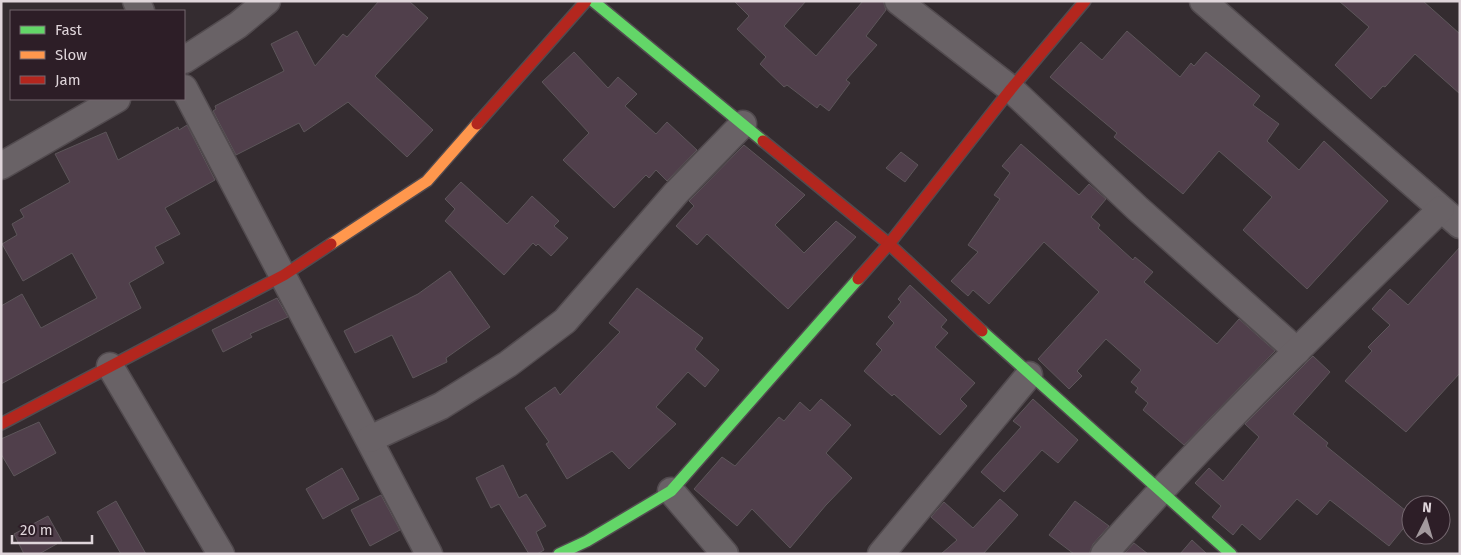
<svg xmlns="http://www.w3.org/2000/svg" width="1461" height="555" viewBox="0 0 1461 555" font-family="'Fira Sans',sans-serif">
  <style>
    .building { fill: #503f4b; stroke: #5d565a }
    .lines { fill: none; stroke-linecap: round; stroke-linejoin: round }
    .street-casing { stroke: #524b4f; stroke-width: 29 }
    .fast-casing { stroke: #524b4f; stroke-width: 14 }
    .slow-casing { stroke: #524b4f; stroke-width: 14 }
    .jam-casing { stroke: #524b4f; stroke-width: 14 }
    .street { stroke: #696266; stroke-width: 26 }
    .fast { stroke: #63d668; stroke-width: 11 }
    .slow { stroke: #ff974d; stroke-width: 11 }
    .jam { stroke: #b3261e; stroke-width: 11 }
  </style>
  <rect width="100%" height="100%" fill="#342c30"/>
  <g class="building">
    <polygon points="379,1 409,1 428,18 375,76 433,130 407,157 348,102 304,132 299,123 236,155 213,111 216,109 215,106 284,71 271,44 297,31 315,66 343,34 347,37"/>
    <polygon points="734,1 806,1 784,26 816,56 863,1 883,1 886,10 866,36 877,45 846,80 850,83 829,111 820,104 817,108 787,85 784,87 760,64 766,57 737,29 749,16"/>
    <polygon points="1339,1 1423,1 1460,34 1460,94 1415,54 1385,87 1383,86 1371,99 1335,65 1369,27"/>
    <polygon points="1127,31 1180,77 1191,63 1194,66 1206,52 1260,96 1253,105 1279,124 1267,141 1299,170 1324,141 1388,201 1307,289 1243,230 1272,197 1219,151 1183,194 1114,137 1117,133 1050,77 1081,42 1102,60"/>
    <polygon points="574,52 608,88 618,77 637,94 625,106 656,134 667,122 697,150 667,181 656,170 649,178 646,175 614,208 563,160 589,133 542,82"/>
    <polygon points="187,125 215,180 165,208 180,234 155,247 164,263 129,283 141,308 1,384 1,306 22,294 41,328 97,298 72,253 23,281 2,244 17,235 12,224 24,217 20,210 70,182 55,154 106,132 118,160 178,127 179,130"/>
    <polygon points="1021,144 1079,195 1089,184 1106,199 1091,217 1100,225 1098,228 1133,260 1135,257 1153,272 1144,282 1217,344 1239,319 1275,351 1184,445 1143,410 1148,403 1135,392 1138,388 1131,382 1141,370 1106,339 1077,371 1082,376 1069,389 1038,359 1099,292 1044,242 989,304 973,290 968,296 951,281 978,252 968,245 1000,199 994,195 1010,173 1002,166"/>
    <polygon points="744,145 805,195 775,225 804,253 836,221 856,237 788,309 707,234 697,245 676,226 694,206 689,201"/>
    <polygon points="901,152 918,165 905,182 886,168"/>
    <polygon points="461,182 507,224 532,196 559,221 554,226 568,238 551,256 538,244 536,246 533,243 504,275 445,221 455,209 445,199"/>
    <polygon points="1460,247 1460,373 1406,432 1345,381 1372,351 1368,347 1390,325 1372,309 1390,289 1408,305"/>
    <polygon points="450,271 490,327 446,358 447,362 413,378 392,335 355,353 344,331 418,294"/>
    <polygon points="910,285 947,320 941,327 948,333 935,347 975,383 960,399 967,406 940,435 894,394 892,396 864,371 882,350 876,344 894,323 888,317 901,302 898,299"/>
    <polygon points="637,288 703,338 695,349 719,370 705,387 688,372 656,407 676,424 629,469 612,451 567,479 546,444 549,442 525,408 555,387 560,395 620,332 609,323"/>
    <polygon points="277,298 288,317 250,334 252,337 223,352 212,330"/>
    <polygon points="1313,356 1330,372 1293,414 1328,443 1326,446 1411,515 1411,519 1389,546 1330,500 1317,515 1297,499 1260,540 1242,524 1233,535 1212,517 1221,506 1195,483 1209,468 1223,481 1259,437 1245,424"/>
    <polygon points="821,399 851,425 826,453 852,478 826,505 790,548 752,509 737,526 694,489 722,457 735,466 779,417 784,421 800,402 810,411"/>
    <polygon points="1033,399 1078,440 1058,463 1042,450 1004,492 981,472 1021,427 1013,421"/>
    <polygon points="39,422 56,453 14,476 1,454 1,439"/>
    <polygon points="503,465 519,498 526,494 546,526 536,532 544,550 537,554 529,554 499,504 491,508 476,478"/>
    <polygon points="342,468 359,499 323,519 306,489"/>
    <polygon points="381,495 400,530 370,546 351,510"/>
    <polygon points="1000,499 1018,515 983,554 941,554 957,540 931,517 944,502 973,528"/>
    <polygon points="116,501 146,554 121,554 97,512"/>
    <polygon points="1075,501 1109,526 1093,544 1089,554 1074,554 1049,535"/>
    <polygon points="48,516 62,541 39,554 24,554 14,534"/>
    <polygon points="1192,540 1207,554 1180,554"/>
    <polygon points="1134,543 1148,554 1124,554"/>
  </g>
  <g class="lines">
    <g class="street-casing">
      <g id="street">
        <polyline points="136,1 141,11"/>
        <polyline points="898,1 1011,89 1137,208 1297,351"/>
        <polyline points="1203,1 1460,225"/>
        <polyline points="184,60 238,25 267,1"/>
        <polyline points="184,88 429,554"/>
        <polyline points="1,166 117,99"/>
        <polyline points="110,366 221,554"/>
        <polyline points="370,439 441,406 508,364 565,321 676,193 743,124"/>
        <polyline points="671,491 725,554"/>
        <polyline points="881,554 1029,375"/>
        <path d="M1104,554C1210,433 1327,321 1441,209"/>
      </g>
    </g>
    <g class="fast-casing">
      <g id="fast">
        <polyline points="593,1 763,141"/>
        <polyline points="982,331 1231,554"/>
        <polyline points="559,554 587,541 671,491 858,279"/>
      </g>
    </g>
    <g class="slow-casing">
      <polyline id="slow" points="331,244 427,181 477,124"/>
    </g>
    <g class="jam-casing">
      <g id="jam">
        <polyline points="477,124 586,1"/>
        <polyline points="763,141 889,244 982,331"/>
        <polyline points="858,279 889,244 1011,89 1085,1"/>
        <polyline points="1,424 284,275 331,244"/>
      </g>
    </g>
    <use href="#street" class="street"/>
    <use href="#fast" class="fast"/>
    <use href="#slow" class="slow"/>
    <use href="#jam" class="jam"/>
  </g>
  <rect width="1461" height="555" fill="none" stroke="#dfd5da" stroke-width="5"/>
  <rect x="10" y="10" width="175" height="90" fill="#2d1e27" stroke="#74676f"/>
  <rect x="20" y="26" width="25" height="8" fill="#63d668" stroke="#74676f"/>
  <text x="55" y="35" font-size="15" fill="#dfd5da">Fast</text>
  <rect x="20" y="51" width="25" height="8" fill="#ff974d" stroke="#74676f"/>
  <text x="55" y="60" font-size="15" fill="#dfd5da">Slow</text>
  <rect x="20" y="76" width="25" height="8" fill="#b3261e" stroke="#74676f"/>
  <text x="55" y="85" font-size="15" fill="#dfd5da">Jam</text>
  <g transform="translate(1426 520) rotate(5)"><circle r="24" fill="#2d1e27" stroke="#74676f"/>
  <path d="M0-4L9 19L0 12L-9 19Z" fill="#a39a9e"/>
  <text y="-8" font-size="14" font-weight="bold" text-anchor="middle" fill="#dfd5da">N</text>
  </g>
  <path d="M12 535v8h80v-8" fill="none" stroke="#dfd5da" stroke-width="2.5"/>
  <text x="20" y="535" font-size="15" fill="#dfd5da" stroke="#2d1e27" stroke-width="4" paint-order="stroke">20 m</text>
</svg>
